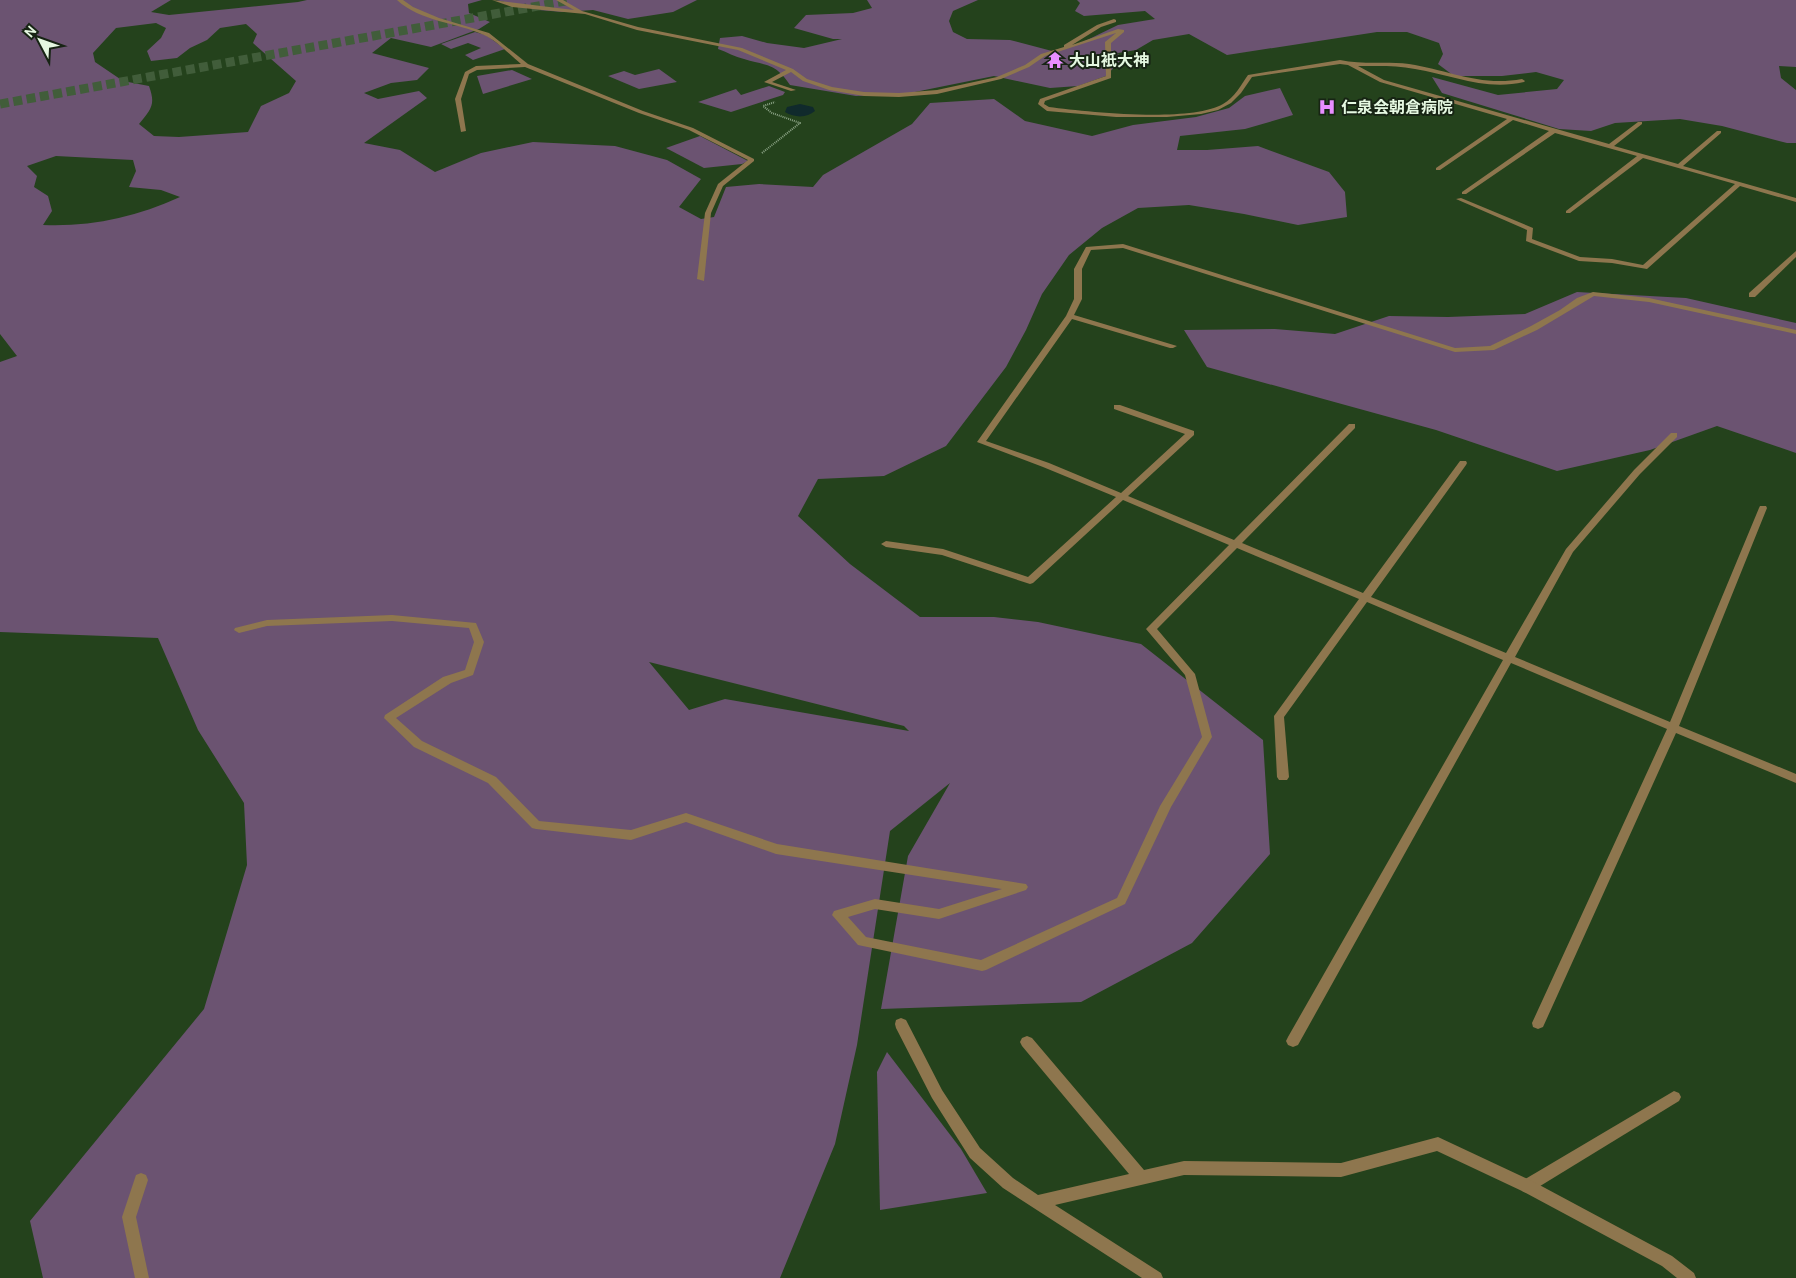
<svg xmlns="http://www.w3.org/2000/svg" width="1796" height="1278" viewBox="0 0 1796 1278" font-family="Cabin,'Noto Sans JP',sans-serif">
  <style>
    .green { fill: #6b5371; fill-rule: evenodd }
    .water { fill: #102a2c }
    .lines { fill: none; stroke-linecap: round; stroke-linejoin: round }
    .highway-tunnel { stroke: #415d3a; stroke-width: 9; stroke-dasharray: 9 4.5; stroke-linecap: butt }
    .path { stroke: #8ca486; stroke-width: 2; stroke-dasharray: 1 1; stroke-linecap: butt }
    .lane { fill: #8e764e; fill-rule: evenodd }
    .street { fill: #8e764e; fill-rule: evenodd }
    .labels { text-anchor: middle; stroke-width: 4; stroke-linejoin: round; paint-order: stroke }
    .far-poi-label { font-size: 16px; font-weight: bold; fill: #e5f8e1; stroke: #172414; text-anchor: start }
  </style>
  <rect width="100%" height="100%" fill="#24421c"/>
  <g class="green">
    <path d="M0,0H171L151,12L169,15L298,2L307,0H482L468,4L469,13L490,22L479,29L431,47L391,38L372,53L429,68L417,80L391,83L364,93L378,99L419,91L427,98L364,143L400,150L435,172L481,153L533,142L615,146L667,160L701,179L679,207L701,219L714,217L726,187L759,184L813,187L823,175L912,124L930,103L994,99L1025,121L1092,136L1133,125L1196,117L1229,108L1245,96L1280,88L1293,115L1245,129L1180,136L1177,150H1207L1258,146L1329,172L1345,192L1347,217L1298,225L1244,214L1189,205L1138,208L1102,228L1069,255L1042,294L1026,330L1006,367L946,446L884,476L818,479L798,516L850,564L920,617H994L1038,622L1141,644L1263,740L1270,854L1192,943L1081,1002L881,1009L908,856L950,783L890,831L857,1045L835,1144L780,1278H43L30,1221L204,1009L247,865L244,803L198,730L158,638L0,632V362L17,356L0,334ZM156,23L166,28L161,38L147,51L151,61L177,58L190,48L207,40L220,28L246,24L257,34L253,43L296,81L289,93L261,106L248,132L179,137L154,136L139,124C151,109 156,105 149,86L123,81L95,62L93,53L116,28ZM56,156L133,160L136,171L129,187L161,190L180,197C136,217 91,227 43,225L52,211L48,196L34,187L37,176L27,166ZM649,662L904,726L909,731L725,699L689,710Z"/>
    <polygon points="496,0 697,0 673,12 628,19 593,10 563,12 538,10"/>
    <path d="M867,0H978L953,11L949,21L953,32L967,39L1010,40L1052,51L1083,42L1118,25L1155,19L1145,11L1084,16L1075,11L1080,3L1077,0H1796V67L1779,66L1781,78L1796,90V143H1787L1722,126L1680,119L1615,123L1591,131L1559,129L1442,93L1432,77L1498,95L1557,89L1564,80L1536,72L1502,76H1454L1438,64L1443,54L1439,43L1407,32H1377L1227,55L1189,34L1153,40L1136,50L1118,53L1120,61L1106,76L1078,86L1050,88L994,76L905,94L856,96L790,85C775,62 766,66 744,59C735,57 727,52 718,49L720,38L742,36L767,43L804,48L842,39H833L794,28L806,15L853,13L872,8Z"/>
    <polygon points="475,32 486,35 505,49 473,60 465,55 481,48 468,43 451,49 441,44"/>
    <polygon points="659,69 677,82 639,89 608,76 624,71 635,75"/>
    <polygon points="512,70 532,79 483,94 477,76"/>
    <polygon points="769,86 785,92 783,95 731,112 698,102 736,89 741,95"/>
    <polygon points="700,136 748,161 742,164 704,168 666,148"/>
    <polygon points="1577,292 1686,298 1796,323 1796,453 1717,426 1650,450 1557,471 1436,430 1207,367 1184,330 1275,329 1335,334 1389,316 1448,317 1525,314"/>
    <polygon points="887,1052 961,1149 987,1193 880,1210 877,1072"/>
  </g>
  <path class="water" d="M800,104L813,107L815,111C807,118 795,118 785,112L787,107Z"/>
  <g class="lines">
    <polyline class="highway-tunnel" points="0,104 571,0"/>
    <polyline class="path" points="762,153 800,123 772,113 763,106 775,102"/>
    <g class="lane">
      <polygon points="1674,1091 1679,1093 1681,1097 1679,1101 1532,1191 1527,1193 1522,1191 1520,1186 1522,1181"/>
      <polygon points="141,1173 146,1175 148,1180 136,1217 149,1278 135,1278 122,1217 136,1175"/>
    </g>
    <g class="street">
      <path d="M397,0H403L413,7L439,18L489,33L528,64L643,111L693,128L754,159V161L723,186L711,213L704,281L697,279L705,213L718,184L748,160L689,130L639,113L525,67L477,70L469,74L461,99L466,131L461,132L455,99L465,72L476,66L521,64C510,55 496,40 484,35C456,22 421,22 397,0Z"/>
      <path d="M492,0L574,10L556,0H563L582,11L638,27L742,48L793,69L807,79L832,87L864,92L899,93L937,90L997,77L1025,65L1041,54L1064,47V45L1097,25L1114,19L1116,20V22L1101,27L1072,45L1118,29L1124,30V32L1111,43V78L1045,101L1044,104L1049,107C1088,112 1190,123 1223,104C1235,97 1241,85 1248,75L1340,60C1363,65 1386,61 1409,64C1449,70 1480,87 1522,79L1525,81L1524,82C1485,91 1452,75 1415,69C1396,65 1377,66 1358,66L1384,80L1609,144L1638,122H1642V124L1614,146L1678,164L1717,131H1721V133L1683,166L1796,198V202L1740,186L1647,269L1612,263L1579,261L1526,241L1527,230L1456,199L1461,198L1533,228L1532,239L1580,257L1612,259L1643,265L1735,184L1643,158L1570,213H1566V211L1637,156L1555,133L1466,194H1462V192L1549,131L1513,120L1440,170H1436V168L1507,119L1380,82L1348,65L1340,64L1252,77L1241,93L1231,103L1218,110L1201,114L1167,117H1116L1047,111L1038,104L1040,99L1106,76L1105,42L1116,33L1045,56L1029,67L1001,79L937,94L899,97L864,96L829,90L803,81L791,72L772,82L796,90L791,91L764,82L786,70L738,50L637,30L585,14L512,7Z"/>
      <polygon points="1123,244 1455,348 1490,346 1531,326 1560,310 1577,298 1593,292 1649,298 1796,330 1796,334 1649,302 1594,296 1537,330 1494,350 1455,352 1123,248 1091,250 1082,269 1082,299 1074,315 1177,346 1173,348 1170,348 1072,319 986,441 1049,463 1121,493 1185,434 1114,409 1114,405 1120,405 1194,431 1194,435 1128,496 1234,540 1349,424 1355,424 1355,428 1242,543 1363,593 1460,461 1466,461 1467,463 1466,465 1371,597 1506,653 1566,549 1634,470 1671,433 1677,433 1677,437 1640,474 1573,552 1515,657 1670,722 1759,508 1760,506 1766,506 1767,508 1679,726 1796,774 1796,783 1676,733 1543,1027 1538,1029 1533,1027 1532,1023 1667,729 1511,663 1298,1045 1293,1047 1288,1045 1286,1041 1288,1037 1503,660 1367,602 1284,717 1289,777 1287,780 1279,780 1277,777 1274,716 1359,599 1237,548 1157,629 1195,674 1212,737 1171,807 1125,904 986,970 982,971 858,945 832,915 834,911 875,899 939,909 1002,889 776,854 686,822 631,840 536,829 532,828 488,783 414,747 384,718 385,715 443,677 465,670 474,642 469,628 392,621 267,626 239,633 234,630 235,628 267,620 392,615 476,623 484,642 473,675 451,683 396,718 422,741 496,777 539,821 631,830 686,813 777,844 1026,884 1028,887 1026,890 939,919 875,909 848,917 866,937 981,960 1117,898 1160,806 1202,737 1185,675 1146,629 1229,545 1123,500 1033,583 1030,584 942,555 886,547 881,544 886,541 943,549 1028,577 1116,497 1043,467 977,442 1066,316 1074,299 1074,269 1086,247"/>
      <polygon points="1796,251 1796,257 1755,297 1749,297 1749,293"/>
      <polygon points="901,1018 906,1020 942,1090 980,1148 1013,1178 1038,1195 1129,1174 1022,1046 1020,1042 1022,1038 1027,1036 1032,1038 1144,1170 1184,1161 1341,1163 1438,1137 1532,1181 1672,1256 1694,1273 1696,1278 1677,1278 1662,1266 1522,1191 1437,1151 1341,1177 1184,1175 1055,1205 1161,1273 1163,1278 1142,1278 1003,1188 970,1158 932,1098 896,1028 895,1024 896,1020"/>
    </g>
  </g>
  <defs>
    <g id="temple-bare" transform="scale(1.35)"><path d="M0-6L5-2H3V0L6.5 2.5H4V6H1.5V3h-3V6H-4V2.5H-6.5L-3 0V-2H-5Z" fill="#e88eff" stroke="#172414" stroke-width="2.5" paint-order="stroke"/></g>
    <g id="hospital-bare" transform="scale(1.35)"><path d="M-5-5h3v3.5h4V-5h3V5h-3V1.5h-4V5h-3Z" fill="#e88eff" stroke="#172414" stroke-width="2.5" paint-order="stroke"/></g>
  </defs>
  <g fill-rule="evenodd">
    <use href="#temple-bare" x="1055" y="60"/>
    <use href="#hospital-bare" x="1327" y="107"/>
  </g>
  <g class="labels">
    <g class="far-poi-label">
      <text x="1069" y="66">大山衹大神</text>
      <text x="1341" y="113">仁泉会朝倉病院</text>
    </g>
  </g>
  <g transform="translate(40 40) rotate(311)" stroke="#172414" stroke-width="4" paint-order="stroke">
  <path d="M0-4L9 19L0 12L-9 19Z" fill="#e5f8e1"/>
  <text y="-8" font-size="14" font-weight="bold" text-anchor="middle" fill="#e5f8e1">N</text>
  </g>
</svg>
